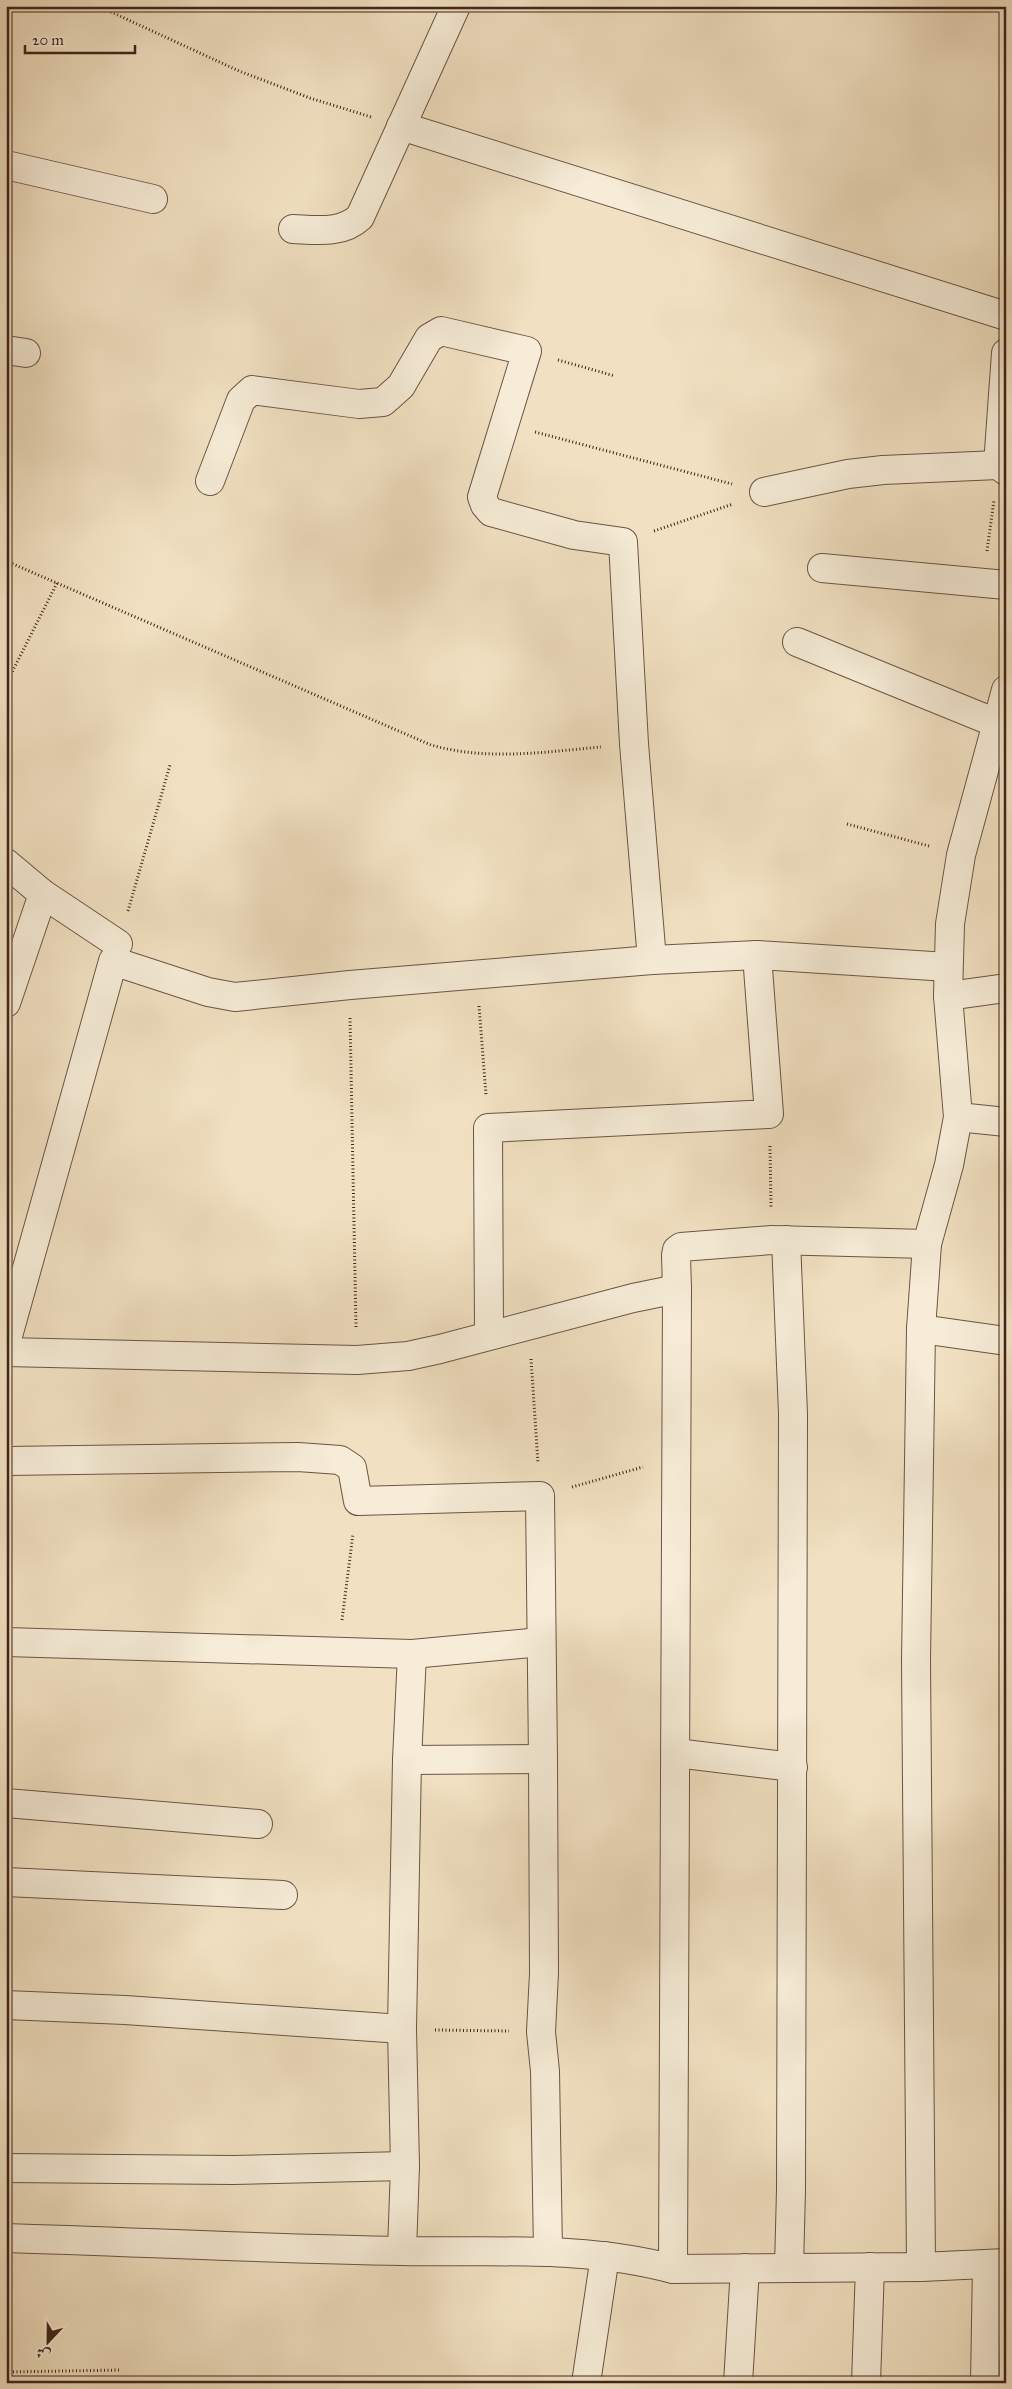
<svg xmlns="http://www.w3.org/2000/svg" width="1012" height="2389" viewBox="0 0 1012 2389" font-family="'IM FELL Great Primer',Amiri,serif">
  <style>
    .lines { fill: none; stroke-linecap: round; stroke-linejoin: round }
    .minor-casing { stroke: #6c5445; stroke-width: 30 }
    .path { stroke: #3f251b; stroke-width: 3; stroke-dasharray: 1 2.5; stroke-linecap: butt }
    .minor { stroke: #f6ecd7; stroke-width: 28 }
  </style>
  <rect width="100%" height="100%" fill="#f1e1c2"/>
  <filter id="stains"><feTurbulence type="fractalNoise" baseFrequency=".004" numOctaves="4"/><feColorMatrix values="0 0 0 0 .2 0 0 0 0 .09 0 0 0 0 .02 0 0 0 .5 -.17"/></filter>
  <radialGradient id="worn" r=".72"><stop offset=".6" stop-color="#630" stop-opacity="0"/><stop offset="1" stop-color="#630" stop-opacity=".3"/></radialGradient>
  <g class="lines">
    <g class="minor-casing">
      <g id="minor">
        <polyline points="401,126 1006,316"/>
        <polyline points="6,165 153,199"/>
        <path d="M293,229C317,230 342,234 360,217L456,6"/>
        <polyline points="6,350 26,353"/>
        <polyline points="998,465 1006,353"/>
        <polyline points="210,481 241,400 252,390 359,404 383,402 401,386 429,338 441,331 527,351 482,497 485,505 491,512 574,535 623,542 634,744 652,960"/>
        <polyline points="764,492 848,474 883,470 998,465 1006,471"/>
        <polyline points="822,568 1006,585"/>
        <polyline points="797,642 996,723"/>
        <polyline points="6,863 43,894 118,944"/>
        <polyline points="948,996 1006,988"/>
        <polyline points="6,1003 43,894"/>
        <polyline points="958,1117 1006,1122"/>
        <polyline points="786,1240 793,1414 791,2190 789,2267"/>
        <polyline points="677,1289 676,1255 677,1250 681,1247 772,1240 927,1244"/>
        <polyline points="921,1329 1006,1341"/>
        <polyline points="489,1335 488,1128 769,1114 757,955"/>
        <polyline points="6,1343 113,961 208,992 235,997 350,985 652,960 757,955 948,967"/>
        <polyline points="6,1352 357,1360 408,1356 440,1349 633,1298 677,1289 673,2269"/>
        <polyline points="6,1461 298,1457 340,1460 352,1468 358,1501 540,1496 543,1759 544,1973 541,2032 545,2071 548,2252"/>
        <polyline points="6,1642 412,1654 541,1642"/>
        <polyline points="412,1654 407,1760 543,1759"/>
        <polyline points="676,1753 793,1767"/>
        <polyline points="6,1803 258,1824"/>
        <polyline points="6,1882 283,1895"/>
        <polyline points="6,2005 125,2010 402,2029"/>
        <polyline points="6,2168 233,2170 405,2166"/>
        <path d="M6,2238C138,2242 270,2249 402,2251C492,2253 585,2245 673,2269L921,2267L1006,2263"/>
        <polyline points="402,2251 405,2166 402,2029 407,1760"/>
        <polyline points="921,2267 916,1661 921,1329 927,1244 949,1165 958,1117 948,996 950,924 961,855 1006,690"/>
        <polyline points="586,2383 605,2256"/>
        <polyline points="738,2383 745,2268"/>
        <polyline points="866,2383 870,2267"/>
        <polyline points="985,2383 987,2264"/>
      </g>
    </g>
    <g class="path">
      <polyline points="98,6 239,71 310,98 371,117"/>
      <polyline points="558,360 615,376"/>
      <polyline points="535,432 732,484"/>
      <polyline points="654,531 733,504"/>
      <polyline points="987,551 994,500"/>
      <path d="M6,561L431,745C487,761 544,752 601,747"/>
      <polyline points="6,684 57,583"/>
      <polyline points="847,824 929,846"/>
      <polyline points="128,911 170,765"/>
      <polyline points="479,1006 486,1095"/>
      <polyline points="350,1018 356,1327"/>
      <polyline points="770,1146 771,1207"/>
      <polyline points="531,1359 538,1463"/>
      <polyline points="572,1487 643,1467"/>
      <polyline points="342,1620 353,1534"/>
      <polyline points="435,2030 509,2031"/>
      <polyline points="6,2372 121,2370"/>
    </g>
    <use href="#minor" class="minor"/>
  </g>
  <rect width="1012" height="2389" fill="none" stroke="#f1e1c2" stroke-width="25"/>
  <rect x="8" y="8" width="997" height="2374" fill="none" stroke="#3f251b" stroke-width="2.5"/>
  <rect x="12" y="12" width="987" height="2364" fill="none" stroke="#3f251b"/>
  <g transform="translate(48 2342) rotate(202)" stroke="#f6ecd7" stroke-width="4" paint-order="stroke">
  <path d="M0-4L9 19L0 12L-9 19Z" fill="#3f251b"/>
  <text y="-8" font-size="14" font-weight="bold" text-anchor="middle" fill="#3f251b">ش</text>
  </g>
  <path d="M25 45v8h110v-8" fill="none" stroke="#3f251b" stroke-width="2.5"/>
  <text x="32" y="45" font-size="15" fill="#3f251b" stroke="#f6ecd7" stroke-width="4" paint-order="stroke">20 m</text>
  <rect width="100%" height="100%" filter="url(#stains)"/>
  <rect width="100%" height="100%" fill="url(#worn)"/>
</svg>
